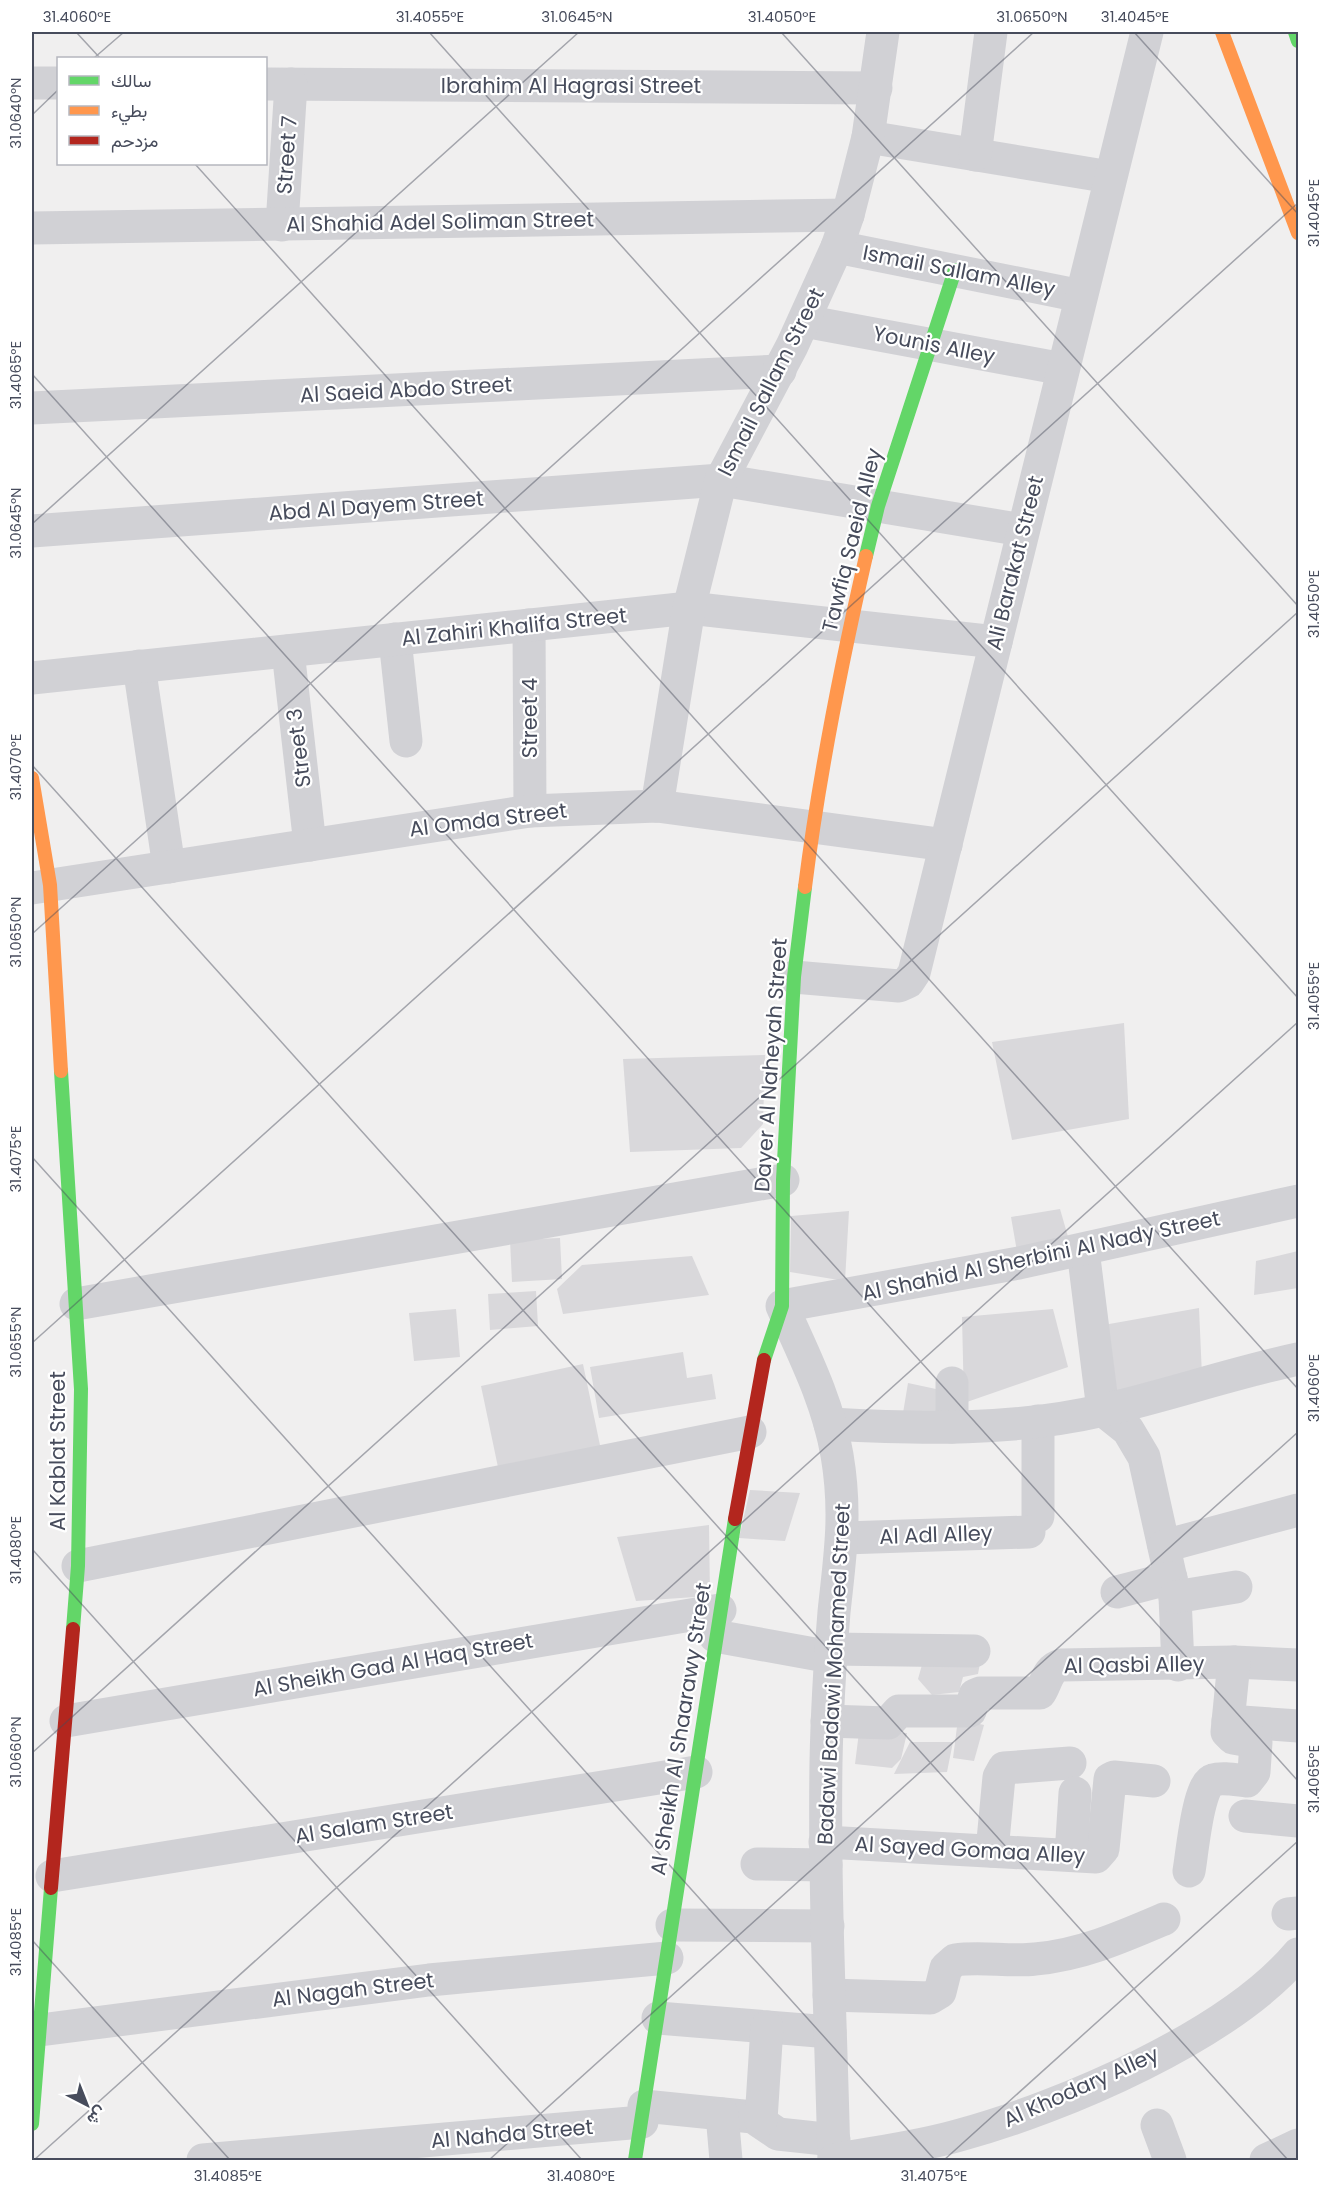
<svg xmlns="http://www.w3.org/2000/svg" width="1330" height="2192" viewBox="0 0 1330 2192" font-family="Poppins,Vazirmatn,sans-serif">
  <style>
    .building { fill: #d9d8db }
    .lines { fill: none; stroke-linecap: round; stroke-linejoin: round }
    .street { stroke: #d1d1d5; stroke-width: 33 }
    .fast { stroke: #63d668; stroke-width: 14 }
    .slow { stroke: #ff974d; stroke-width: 14 }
    .jam { stroke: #b3261e; stroke-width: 14 }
    .ticks { fill: none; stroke: #474c5c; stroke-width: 1.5; stroke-opacity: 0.45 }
    .labels { text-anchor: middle; stroke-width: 4.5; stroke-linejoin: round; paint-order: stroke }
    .street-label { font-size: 21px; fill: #474c5c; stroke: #fff }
    .neatline { fill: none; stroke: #474c5c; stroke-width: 2 }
    .ticks-label { font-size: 15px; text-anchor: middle; fill: #474c5c }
  </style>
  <rect width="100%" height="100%" fill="#f0efef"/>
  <g class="building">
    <polygon points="1124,1023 1129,1119 1012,1140 992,1042"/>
    <polygon points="765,1055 763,1124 741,1148 630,1152 623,1059"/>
    <polygon points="1060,1209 1071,1247 1019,1263 1011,1217"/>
    <polygon points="849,1211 845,1281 790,1272 791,1216"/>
    <polygon points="560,1238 562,1279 512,1282 510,1240"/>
    <polygon points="1298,1251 1298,1288 1254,1295 1256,1261"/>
    <polygon points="692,1256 709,1295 563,1314 557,1289 582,1265"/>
    <polygon points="536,1291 538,1326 490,1330 488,1294"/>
    <polygon points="1199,1308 1202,1376 1112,1393 1098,1326"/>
    <polygon points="456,1309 460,1357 414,1361 409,1313"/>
    <polygon points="1053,1309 1068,1367 964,1403 962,1317"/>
    <polygon points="683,1352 687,1378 712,1374 716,1399 599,1418 590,1367"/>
    <polygon points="583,1364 601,1450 499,1472 481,1386"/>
    <polygon points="908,1383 936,1389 945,1418 903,1413"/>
    <polygon points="750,1490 800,1493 785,1541 739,1538"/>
    <polygon points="709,1525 710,1596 636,1601 617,1537"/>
    <polygon points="929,1640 984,1641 978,1674 963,1677 959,1692 932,1695 918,1679"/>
    <polygon points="958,1719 984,1725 974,1761 953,1758"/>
    <polygon points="859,1732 907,1733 901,1759 892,1768 855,1764"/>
    <polygon points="910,1742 953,1742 947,1772 894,1774"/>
  </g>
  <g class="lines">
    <g class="street">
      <polyline points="32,83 58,83"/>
      <polyline points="266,84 876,88"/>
      <polyline points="868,137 1110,177"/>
      <polyline points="975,155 991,32"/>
      <polyline points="282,225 291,84"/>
      <polyline points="32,228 848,215"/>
      <polyline points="837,247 1081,296"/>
      <polyline points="804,321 1063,369"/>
      <polyline points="32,408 780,371"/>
      <polyline points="32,531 721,480 1023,530"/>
      <polyline points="529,625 530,811"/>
      <polyline points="395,639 406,741"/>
      <polyline points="288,651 310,845"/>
      <polyline points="139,666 169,867"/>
      <polyline points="32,678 689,608 996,642"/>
      <polyline points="657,806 689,608 721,480 792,346 837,247 848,215 868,137 883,32"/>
      <polyline points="32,888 530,811 657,806 946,845"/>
      <polyline points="794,977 899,986 908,982 914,973 1147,32"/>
      <polyline points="1083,1250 1103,1410 1128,1430 1144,1457 1175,1597 1178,1665"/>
      <polyline points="76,1304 783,1180"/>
      <polyline points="952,1383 952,1427"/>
      <polyline points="1038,1421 1038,1516"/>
      <path d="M830,1424C921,1429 1014,1431 1104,1410C1169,1395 1233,1373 1298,1359"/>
      <polyline points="844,1538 1029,1532"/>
      <polyline points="1164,1546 1298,1510"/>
      <polyline points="78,1566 750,1432"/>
      <polyline points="1117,1592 1171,1578"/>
      <polyline points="1175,1597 1236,1587"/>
      <polyline points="715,1636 831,1657"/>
      <polyline points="831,1649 974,1651"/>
      <polyline points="66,1721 720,1610"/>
      <path d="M827,1721L888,1723L899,1711H970L975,1695L980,1693H1040C1047,1682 1047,1669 1061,1665L1234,1662L1298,1665"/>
      <polyline points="1228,1721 1298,1726"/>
      <polyline points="1245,1816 1298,1821"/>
      <polyline points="825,1842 1096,1857 1103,1849 1110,1779 1114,1777 1154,1781"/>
      <polyline points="992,1851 999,1777 1004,1768 1070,1763"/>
      <polyline points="1071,1855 1075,1793"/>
      <polyline points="757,1864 826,1865"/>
      <path d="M1189,1871C1192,1855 1198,1784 1213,1780C1222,1777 1237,1780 1247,1781L1254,1772L1256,1742L1233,1738L1227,1732L1234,1662"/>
      <polyline points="52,1876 696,1772"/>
      <polyline points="1288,1914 1298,1913"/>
      <polyline points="672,1925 828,1926"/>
      <path d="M829,1995L930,1998L940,1992L946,1968L955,1960C981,1956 1009,1962 1035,1959C1081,1955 1122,1937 1164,1919"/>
      <polyline points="658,2018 830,2032"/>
      <polyline points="40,2030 429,1980 667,1958"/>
      <polyline points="644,2106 753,2117 778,2134 834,2140"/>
      <polyline points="722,2114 726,2160"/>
      <polyline points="761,2120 767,2027"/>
      <polyline points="1157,2125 1170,2160"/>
      <polyline points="203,2160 642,2122"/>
      <path d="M834,2160C831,2028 824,1895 826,1762C827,1712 830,1662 834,1612C840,1555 847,1514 837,1455C828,1402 804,1355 782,1306L1019,1263L1298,1201"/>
      <path d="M834,2160C876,2152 919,2147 960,2135C1063,2107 1229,2036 1298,1954"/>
      <polyline points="1266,2160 1298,2145"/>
    </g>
    <g class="fast">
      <polyline points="1295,32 1298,41"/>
      <polyline points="866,556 878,506 955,270"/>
      <polyline points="61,1071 81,1389 78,1566 73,1629"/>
      <polyline points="764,1360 782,1306 783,1180 794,977 805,887"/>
      <polyline points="32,2124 51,1888"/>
      <polyline points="635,2160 735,1519"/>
    </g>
    <g class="slow">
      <polyline points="1222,32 1298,233"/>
      <polyline points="32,778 50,885 61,1071"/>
      <path d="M805,887C819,776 841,665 866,556"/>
    </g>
    <g class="jam">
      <polyline points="735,1519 764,1360"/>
      <polyline points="51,1888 73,1629"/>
    </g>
  </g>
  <path class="ticks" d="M76,32L100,58M429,32L1298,998M781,32L1298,606M1134,32L1298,214M94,58L124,32M32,115L58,90M195,164L1298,1389M32,374L1298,1781M32,524L579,32M32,765L1288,2160M32,934L1034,32M32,1157L935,2160M32,1343L1298,203M32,1549L582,2160M32,1753L1298,612M32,1940L230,2160M34,2160L1298,1022M489,2160L1298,1432M944,2160L1298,1841"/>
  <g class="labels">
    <g class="street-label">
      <text x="571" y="93">Ibrahim Al Hagrasi Street</text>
      <text transform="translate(287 155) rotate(-86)" y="7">Street 7</text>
      <text transform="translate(440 222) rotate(-1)" y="7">Al Shahid Adel Soliman Street</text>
      <text transform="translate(959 271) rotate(11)" y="7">Ismail Sallam Alley</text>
      <text transform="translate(934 345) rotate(11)" y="7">Younis Alley</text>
      <text transform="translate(771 382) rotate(-63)" y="7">Ismail Sallam Street</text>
      <text transform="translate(406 390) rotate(-3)" y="7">Al Saeid Abdo Street</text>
      <text transform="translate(376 506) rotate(-4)" y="7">Abd Al Dayem Street</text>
      <text transform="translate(852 540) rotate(-76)" y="7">Tawfiq Saeid Alley</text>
      <text transform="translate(1015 563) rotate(-76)" y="7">Ali Barakat Street</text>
      <text transform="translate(514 627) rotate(-6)" y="7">Al Zahiri Khalifa Street</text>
      <text transform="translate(530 718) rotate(-90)" y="7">Street 4</text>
      <text transform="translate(299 748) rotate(-97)" y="7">Street 3</text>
      <text transform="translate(488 820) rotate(-7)" y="7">Al Omda Street</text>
      <text transform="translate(771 1065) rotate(-86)" y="7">Dayer Al Naheyah Street</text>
      <text transform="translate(1041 1256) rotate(-12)" y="7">Al Shahid Al Sherbini Al Nady Street</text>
      <text transform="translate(58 1451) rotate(-90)" y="7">Al Kablat Street</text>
      <text transform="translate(936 1535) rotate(-2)" y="7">Al Adl Alley</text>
      <text transform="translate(393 1665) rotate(-10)" y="7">Al Sheikh Gad Al Haq Street</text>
      <text transform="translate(1134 1665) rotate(-1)" y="7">Al Qasbi Alley</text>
      <text transform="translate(834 1674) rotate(-87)" y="7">Badawi Badawi Mohamed Street</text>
      <text transform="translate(681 1729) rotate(-81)" y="7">Al Sheikh Al Shaarawy Street</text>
      <text transform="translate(374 1824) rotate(-9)" y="7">Al Salam Street</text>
      <text transform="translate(970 1850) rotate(3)" y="7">Al Sayed Gomaa Alley</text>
      <text transform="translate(353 1990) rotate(-7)" y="7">Al Nagah Street</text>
      <text transform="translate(1081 2087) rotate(-24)" y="7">Al Khodary Alley</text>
      <text transform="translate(512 2134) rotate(-5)" y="7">Al Nahda Street</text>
    </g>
  </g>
  <rect width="1330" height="2192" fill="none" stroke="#ffffff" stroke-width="66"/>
  <rect x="57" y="57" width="210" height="108" fill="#ffffff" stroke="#b5b7be" stroke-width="1.5"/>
  <rect x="69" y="76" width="30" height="9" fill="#63d668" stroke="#b5b7be" stroke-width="1.5"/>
  <text x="111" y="87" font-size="18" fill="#474c5c">سالك</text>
  <rect x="69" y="106" width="30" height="9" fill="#ff974d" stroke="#b5b7be" stroke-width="1.5"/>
  <text x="111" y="117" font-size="18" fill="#474c5c">بطيء</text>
  <rect x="69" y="136" width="30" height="9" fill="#b3261e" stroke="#b5b7be" stroke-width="1.5"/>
  <text x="111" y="147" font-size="18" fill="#474c5c">مزدحم</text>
  <g transform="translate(87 2105) rotate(138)" stroke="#ffffff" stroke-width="4.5" paint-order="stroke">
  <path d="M0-4.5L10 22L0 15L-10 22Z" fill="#474c5c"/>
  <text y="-9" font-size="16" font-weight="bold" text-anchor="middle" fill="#474c5c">ش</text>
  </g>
  <rect x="33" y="33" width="1264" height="2126" class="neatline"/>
  <g class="ticks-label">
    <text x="77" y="22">31.4060°E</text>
    <text x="430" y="22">31.4055°E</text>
    <text x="577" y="22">31.0645°N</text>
    <text x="782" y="22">31.4050°E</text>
    <text x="1032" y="22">31.0650°N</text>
    <text x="1135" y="22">31.4045°E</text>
    <text transform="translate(16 113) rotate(-90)" y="5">31.0640°N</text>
    <text transform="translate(1314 213) rotate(-90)" y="5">31.4045°E</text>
    <text transform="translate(16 375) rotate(-90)" y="5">31.4065°E</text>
    <text transform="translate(16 523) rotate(-90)" y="5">31.0645°N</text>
    <text transform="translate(1314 604) rotate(-90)" y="5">31.4050°E</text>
    <text transform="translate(16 767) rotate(-90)" y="5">31.4070°E</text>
    <text transform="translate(16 932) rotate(-90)" y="5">31.0650°N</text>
    <text transform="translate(1314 996) rotate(-90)" y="5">31.4055°E</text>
    <text transform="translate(16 1159) rotate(-90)" y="5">31.4075°E</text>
    <text transform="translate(16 1342) rotate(-90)" y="5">31.0655°N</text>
    <text transform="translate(1314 1388) rotate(-90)" y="5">31.4060°E</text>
    <text transform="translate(16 1550) rotate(-90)" y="5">31.4080°E</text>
    <text transform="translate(16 1752) rotate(-90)" y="5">31.0660°N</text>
    <text transform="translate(1314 1779) rotate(-90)" y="5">31.4065°E</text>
    <text transform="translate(16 1942) rotate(-90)" y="5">31.4085°E</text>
    <text x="228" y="2181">31.4085°E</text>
    <text x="581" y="2181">31.4080°E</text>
    <text x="934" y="2181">31.4075°E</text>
  </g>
</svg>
